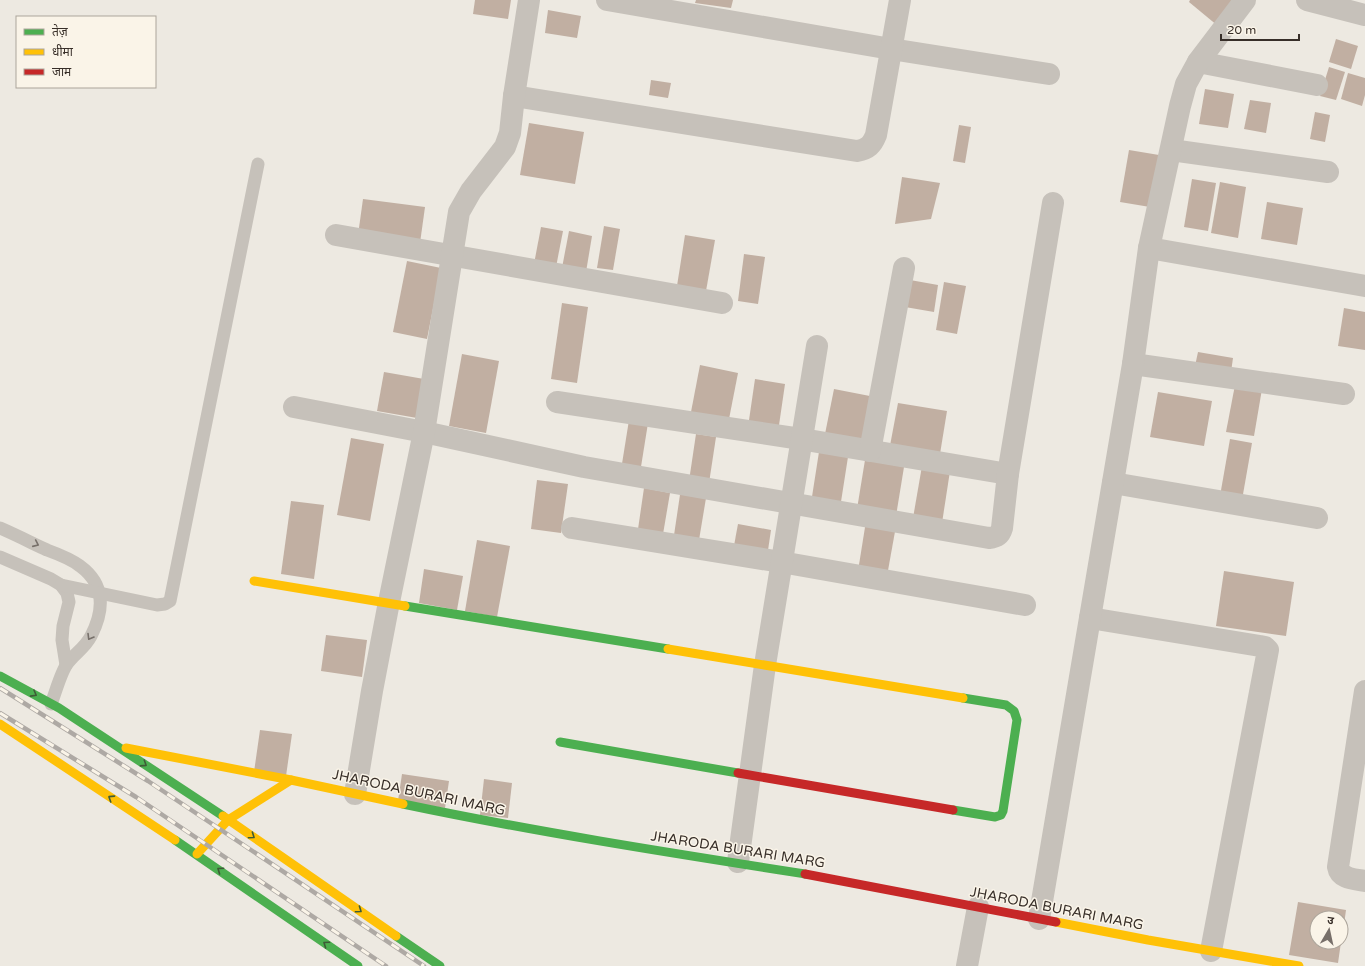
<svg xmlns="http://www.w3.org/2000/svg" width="1365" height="966" viewBox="0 0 1365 966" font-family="'Varela Round','Noto Sans Devanagari',sans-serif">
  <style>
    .building { fill: #c1afa2 }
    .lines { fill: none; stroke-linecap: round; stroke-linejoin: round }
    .lane { stroke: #c6c1ba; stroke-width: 13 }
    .street { stroke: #c6c1ba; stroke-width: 22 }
    .fast { stroke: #4caf50; stroke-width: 9 }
    .slow { stroke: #ffc107; stroke-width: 9 }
    .jam { stroke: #c62828; stroke-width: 9 }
    .rail-casing { stroke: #aea9a4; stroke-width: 4.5 }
    .rail { stroke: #faf4e8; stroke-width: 3; stroke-dasharray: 9; stroke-linecap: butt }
    .oneway { stroke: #77706a }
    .oneway2 { stroke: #3e5b36 }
    .labels { text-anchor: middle; stroke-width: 3; stroke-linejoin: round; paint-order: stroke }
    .street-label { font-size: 14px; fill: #372e28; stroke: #faf4e8 }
  </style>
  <rect width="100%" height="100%" fill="#ede9e1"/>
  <g class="building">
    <polygon points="475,0 511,0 508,19 473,14"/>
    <polygon points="696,0 733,0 731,8 695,3"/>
    <polygon points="1190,0 1240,0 1218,26 1189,2"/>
    <polygon points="548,10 581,16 577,38 545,33"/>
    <polygon points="1336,39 1358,46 1351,69 1329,62"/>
    <polygon points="1329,67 1345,72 1336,100 1320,96"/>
    <polygon points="1348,73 1365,78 1365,95 1362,106 1341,99"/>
    <polygon points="651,80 671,83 668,98 649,95"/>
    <polygon points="1205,89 1234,94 1228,128 1199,124"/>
    <polygon points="1250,100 1271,103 1266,133 1244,129"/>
    <polygon points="1315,112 1330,115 1325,142 1310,139"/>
    <polygon points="529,123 584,132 575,184 520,175"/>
    <polygon points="959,125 971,127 965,163 953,161"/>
    <polygon points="1129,150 1159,155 1150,207 1120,202"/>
    <polygon points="902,177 940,183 931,219 895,224"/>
    <polygon points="1192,179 1216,183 1208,231 1184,227"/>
    <polygon points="1220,182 1246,187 1238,238 1211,233"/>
    <polygon points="363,199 425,207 420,243 358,235"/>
    <polygon points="1267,202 1303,208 1297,245 1261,239"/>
    <polygon points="604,226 620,229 613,270 597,268"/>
    <polygon points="541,227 563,231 556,267 534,264"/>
    <polygon points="569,231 592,236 586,272 562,268"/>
    <polygon points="685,235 715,240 706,291 677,286"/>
    <polygon points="744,254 765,257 758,304 738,301"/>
    <polygon points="407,261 441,268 427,339 393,332"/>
    <polygon points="910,280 938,285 934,312 905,307"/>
    <polygon points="944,282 966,286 957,334 936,330"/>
    <polygon points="562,303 588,307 577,383 551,379"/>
    <polygon points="1344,308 1365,312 1365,350 1338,346"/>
    <polygon points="1198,352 1233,358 1231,372 1195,366"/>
    <polygon points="462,354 499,361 486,433 449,426"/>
    <polygon points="700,365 738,373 729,419 691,412"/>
    <polygon points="384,372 424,379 417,418 377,411"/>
    <polygon points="755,379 785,384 778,432 748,427"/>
    <polygon points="1235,385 1262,389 1254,436 1226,432"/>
    <polygon points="834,389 875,397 866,442 825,434"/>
    <polygon points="1158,392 1212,401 1204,446 1150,437"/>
    <polygon points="898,403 947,411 939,460 889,451"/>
    <polygon points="629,420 648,423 640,473 621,470"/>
    <polygon points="696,434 716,437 709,483 689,481"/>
    <polygon points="351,438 384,444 370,521 337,515"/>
    <polygon points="1230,439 1252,443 1242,500 1220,496"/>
    <polygon points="819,452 848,457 840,508 811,503"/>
    <polygon points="865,460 904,467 896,516 857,509"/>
    <polygon points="922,466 950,471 942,523 913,518"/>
    <polygon points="537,480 568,484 561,533 531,529"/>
    <polygon points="644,488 670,493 662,540 637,536"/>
    <polygon points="681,488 707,492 698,546 673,542"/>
    <polygon points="291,501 324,505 314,579 281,574"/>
    <polygon points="866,521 896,526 887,576 858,571"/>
    <polygon points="738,524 771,530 767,557 733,551"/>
    <polygon points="477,540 510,546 497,617 465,611"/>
    <polygon points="424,569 463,576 457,610 419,603"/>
    <polygon points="1224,571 1294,582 1286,636 1216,626"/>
    <polygon points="326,635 367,640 362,677 321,671"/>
    <polygon points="260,730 292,734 286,776 254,772"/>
    <polygon points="402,774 449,781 445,808 398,801"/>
    <polygon points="484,779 512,783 508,818 480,815"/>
    <polygon points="1298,902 1346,910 1342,939 1341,918 1317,918 1317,942 1341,942 1338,963 1289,955"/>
  </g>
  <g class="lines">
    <g class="lane">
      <path d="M0,528C16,535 32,543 47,550C58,554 71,559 80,566C106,585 104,611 91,636C85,648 74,654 67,664C61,672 55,694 51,704"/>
      <polyline points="0,557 51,579 61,585 67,593 69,602 63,626 62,640 66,665"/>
      <polyline points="61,585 157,605 165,604 170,601 258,164"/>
    </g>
    <g class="street">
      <polyline points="607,0 891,49 1049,74"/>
      <polyline points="1307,0 1365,15"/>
      <polyline points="1198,62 1317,85"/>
      <path d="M514,96L857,151C868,149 872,145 876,135L900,0"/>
      <polyline points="1171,150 1328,172"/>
      <polyline points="336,235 722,303"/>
      <polyline points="1149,248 1365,286"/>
      <polyline points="1133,364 1344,394"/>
      <polyline points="557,402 801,439 1008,474"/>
      <path d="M294,407L424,432L584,467L989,538C997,537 1000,535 1002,528L1008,474L1053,203"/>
      <polyline points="870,451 904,268"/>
      <polyline points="1113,483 1317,518"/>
      <polyline points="572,528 781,562 1025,605"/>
      <polyline points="1090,618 1260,646 1265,647 1268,650 1211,951"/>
      <path d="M1365,691L1338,867C1340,879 1354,879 1365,881"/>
      <polyline points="355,794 372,691 389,602 424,432 459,212 471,191 505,147 510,133 514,96 529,0"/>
      <polyline points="738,862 765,665 817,346"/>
      <polyline points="1039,919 1133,364 1149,248 1180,106 1186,84 1198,62 1245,0"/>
      <polyline points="967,966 978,907"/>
    </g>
    <g class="fast">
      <polyline points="405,606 668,649"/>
      <polyline points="0,676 59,708 223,816"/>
      <polyline points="560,742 738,773"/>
      <path d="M403,804C536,832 671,853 805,874"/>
      <polyline points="953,810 995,817 1001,815 1003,811 1017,720 1014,711 1006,705 963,698"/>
      <polyline points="175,840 358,966"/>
      <polyline points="396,936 440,966"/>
    </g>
    <g class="slow">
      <polyline points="254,581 405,606"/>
      <polyline points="668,649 963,698"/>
      <polyline points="0,724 175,840"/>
      <polyline points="126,748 291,780"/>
      <polyline points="223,816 396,936"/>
      <polyline points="197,854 228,820 291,780 403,804"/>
      <polyline points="1056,922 1148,940 1299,966"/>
    </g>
    <g class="jam">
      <polyline points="738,773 953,810"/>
      <polyline points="805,874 1056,922"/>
    </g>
    <g class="rail-casing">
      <g id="rail">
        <polyline points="0,688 148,781 424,966"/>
        <polyline points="0,713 136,797 386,966"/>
      </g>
    </g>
    <use href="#rail" class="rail"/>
  </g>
  <defs><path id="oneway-chevron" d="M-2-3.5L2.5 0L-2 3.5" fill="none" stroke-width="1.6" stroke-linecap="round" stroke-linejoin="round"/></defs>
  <g class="oneway">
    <use href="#oneway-chevron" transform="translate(36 544) rotate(24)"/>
    <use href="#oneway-chevron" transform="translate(90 637) rotate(121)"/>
  </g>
  <g class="oneway2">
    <use href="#oneway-chevron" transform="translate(34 694) rotate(29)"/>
    <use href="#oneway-chevron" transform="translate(144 764) rotate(33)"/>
    <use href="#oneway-chevron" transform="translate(111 798) rotate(-147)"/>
    <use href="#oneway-chevron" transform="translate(252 836) rotate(35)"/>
    <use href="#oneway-chevron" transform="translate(220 870) rotate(-145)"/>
    <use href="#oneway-chevron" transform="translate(359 910) rotate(35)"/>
    <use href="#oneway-chevron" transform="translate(326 944) rotate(-145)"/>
  </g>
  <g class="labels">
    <g class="street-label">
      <text transform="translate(419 792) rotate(12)" y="5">JHARODA BURARI MARG</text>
      <text transform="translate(738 849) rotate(9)" y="5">JHARODA BURARI MARG</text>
      <text transform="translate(1057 908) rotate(11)" y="5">JHARODA BURARI MARG</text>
    </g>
  </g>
  <rect x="16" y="16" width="140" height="72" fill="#faf4e8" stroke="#aca59b"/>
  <rect x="24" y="29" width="20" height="6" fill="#4caf50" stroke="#aca59b"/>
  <text x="52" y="36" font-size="12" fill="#372e28">तेज़</text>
  <rect x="24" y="49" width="20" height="6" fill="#ffc107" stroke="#aca59b"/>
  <text x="52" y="56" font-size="12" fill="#372e28">धीमा</text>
  <rect x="24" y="69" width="20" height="6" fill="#c62828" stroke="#aca59b"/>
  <text x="52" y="76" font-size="12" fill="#372e28">जाम</text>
  <g transform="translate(1329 930) rotate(9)"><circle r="19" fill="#faf4e8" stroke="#aca59b"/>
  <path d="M0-3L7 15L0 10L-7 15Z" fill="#776f69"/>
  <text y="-6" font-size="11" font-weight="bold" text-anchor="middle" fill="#372e28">उ</text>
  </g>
  <path d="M1221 34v6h78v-6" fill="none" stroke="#372e28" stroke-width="2"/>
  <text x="1227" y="34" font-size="12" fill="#372e28" stroke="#faf4e8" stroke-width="3" paint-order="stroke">20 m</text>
</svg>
